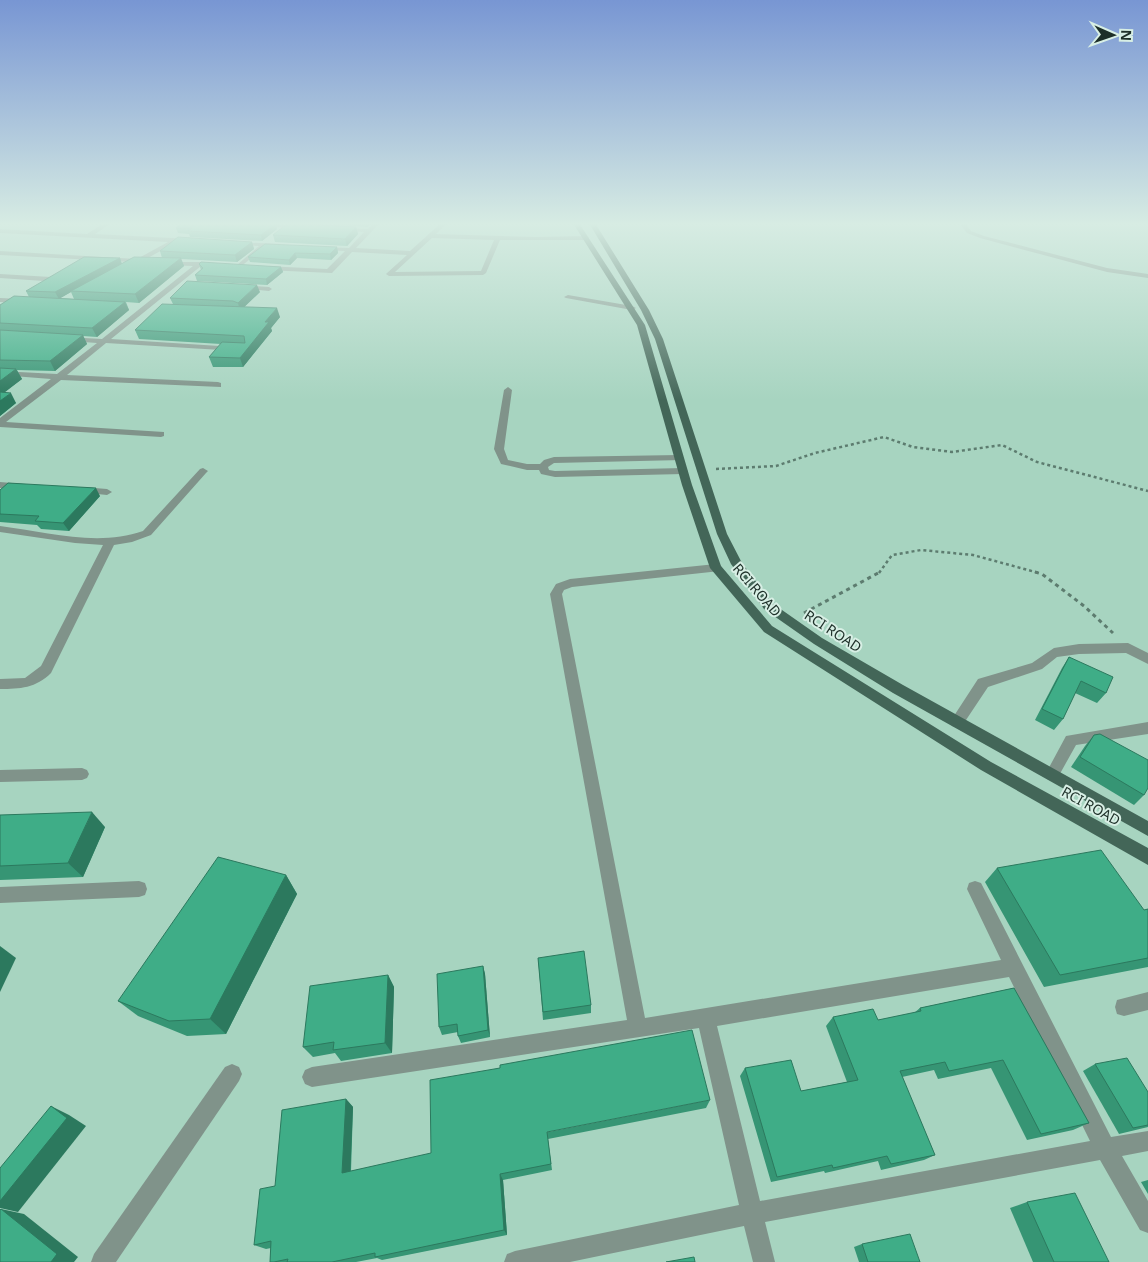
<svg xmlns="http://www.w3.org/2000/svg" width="1148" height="1262" viewBox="0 0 1148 1262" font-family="'Noto Sans',sans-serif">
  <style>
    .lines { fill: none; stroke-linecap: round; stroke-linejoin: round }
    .path-far1 { stroke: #5d7c6f; stroke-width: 2.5; stroke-dasharray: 3 3; stroke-linecap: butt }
    .path { stroke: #5d7c6f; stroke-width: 3; stroke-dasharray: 4 4; stroke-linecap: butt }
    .minor { fill: #80938a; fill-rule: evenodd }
    .major { fill: #436658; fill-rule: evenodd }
    .wall { fill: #369574; fill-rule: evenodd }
    .shaded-wall { fill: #2c795e }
    .building { fill: #3fad87; stroke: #2c795e }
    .labels { text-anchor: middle; stroke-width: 4; stroke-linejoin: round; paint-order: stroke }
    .street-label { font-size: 14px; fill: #1d2f28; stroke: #d8efe5 }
  </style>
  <rect width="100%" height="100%" fill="#a7d4c0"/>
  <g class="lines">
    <g class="path-far1">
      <polyline points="716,469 776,466 815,453 884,437 913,447 952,452 1002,445 1037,462 1148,491"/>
      <polyline points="879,573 892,555 921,550 973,555 1039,573"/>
    </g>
    <g class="path">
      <polyline points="1035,572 1042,574 1084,606 1113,633"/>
      <polyline points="804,613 880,572"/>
    </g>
    <g class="minor">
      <polygon points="104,223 112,223 95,234 192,239 195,241 192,243 177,242 144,260 144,262 134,265 131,262 0,255 0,251 137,259 168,242 0,233 0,229 87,234"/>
      <polygon points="229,223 268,223 303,227 300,229"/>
      <path d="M373,223H380L356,248L410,251L441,223H448L436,234L536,237L586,236L589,238L586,240H500L486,273L483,275L389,276L386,274L387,273L407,255L352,252L332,273L265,270L262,268L265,266L327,269L345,251L322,250L320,247L349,248L364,232L340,231L338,228L368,229ZM432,238L494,240L481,271L395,272Z"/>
      <polygon points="959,223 965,223 971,231 984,236 1107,268 1148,274 1148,278 1107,272 980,238 967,233"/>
      <polygon points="235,242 280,244 283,246 280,248 265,247 239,268 236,266 237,265 259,246 237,245"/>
      <polygon points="165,262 200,262 218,265 215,267 201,266 111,339 235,347 238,347 238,351 106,343 67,375 218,382 221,383 221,387 61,380 6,422 164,432 164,436 161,437 0,427 0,418 51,379 0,375 0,371 57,374 97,343 70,341 67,341 67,337 102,339 193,266 167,265 164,263"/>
      <polygon points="0,274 51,277 54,279 41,287 38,285 44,281 0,278"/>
      <polygon points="241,285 269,287 272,289 269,291 239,288 238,287"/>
      <polygon points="568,295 632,306 636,308 632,310 566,298 564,297"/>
      <polygon points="0,298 22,299 26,301 22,303 0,302"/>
      <polygon points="508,387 512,390 504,449 508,460 527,464 540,464 544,460 554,457 679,455 682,456 682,460 554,463 548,467 549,470 555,471 683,468 688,471 683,474 555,477 541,474 539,470 527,470 501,464 494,449 504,390"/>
      <path d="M203,468L208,471L206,473L151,535L132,542L114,545L51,673C36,688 20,689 0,689V679L25,678L41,666L103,545L75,543L0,532V526C46,532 98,547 143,531L200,469Z"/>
      <polygon points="0,482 23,484 28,487 23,490 0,488"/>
      <polygon points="82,487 107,489 112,492 107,495 78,492 78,488"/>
      <path d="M716,564L720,565L722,568L720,571L572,587L564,590L562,594L645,1018L1001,960L967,889L969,883L975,881L981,883L1111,1137L1148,1131V1151L1122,1156L1148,1201V1233L1140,1230L1100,1160L765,1222L775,1262H753L744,1226L570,1262H504L507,1254L515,1251L739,1205L699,1028L312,1087L305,1084L302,1077L305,1070L312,1067L627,1020L550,594L556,584L570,579ZM1009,977L1090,1141L760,1201L717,1026Z"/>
      <polygon points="1128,643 1148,653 1148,664 1126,653 1079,654 1057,657 1042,669 988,687 962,726 957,728 952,726 950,722 978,679 1032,663 1054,648 1079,644"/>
      <polygon points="1148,722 1148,734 1076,745 1057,779 1052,781 1047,779 1045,775 1066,736"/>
      <polygon points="82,768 87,770 89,774 87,778 82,780 0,782 0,770"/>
      <polygon points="139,881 145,883 147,889 145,895 139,897 0,903 0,887"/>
      <polygon points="1148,992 1148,1010 1124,1016 1117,1014 1115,1007 1117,1000"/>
      <polygon points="232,1064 239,1067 242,1074 239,1081 116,1262 91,1262 94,1254 225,1067"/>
    </g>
    <g class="major">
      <polygon points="573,223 579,223 645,325 692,485 721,566 772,626 991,762 1148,848 1148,865 981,770 764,632 710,568 682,485 637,325"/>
      <polygon points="589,223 595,223 649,310 663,339 727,534 742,563 772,603 822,638 903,685 1148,821 1148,836 893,693 814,644 764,609 731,564 717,534 655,339 641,310"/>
    </g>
  </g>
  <g class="wall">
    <polygon points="319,223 372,223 367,227"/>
    <polygon points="356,227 358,234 347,246 275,242 273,235"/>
    <polygon points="176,228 277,229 262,241 190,237 189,234 178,233"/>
    <path d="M252,242L254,249L237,262L181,259L184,266L139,303L126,302L129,310L97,337L83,336L87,344L55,371L17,370L22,379L4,392L16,403L0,416V305L29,297L26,291L120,258L122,264L162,258L160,251ZM71,292L74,299L60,298Z"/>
    <polygon points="337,247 338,253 331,260 297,258 290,265 250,262 248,257"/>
    <polygon points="199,264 281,267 283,272 267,285 197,281 195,275 201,270"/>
    <polygon points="260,292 244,307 280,317 271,328 272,331 243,367 213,367 209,357 221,344 139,339 135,330 173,304 170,298"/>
    <polygon points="0,490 100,496 69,531 41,529 37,525 0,522"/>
    <polygon points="1069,657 1106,693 1097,703 1075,693 1063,719 1054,730 1035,720 1062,668"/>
    <polygon points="1094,735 1144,795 1134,805 1071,767 1085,746"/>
    <polygon points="0,815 105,827 83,877 0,880"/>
    <polygon points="997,868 1144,910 1148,909 1148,967 1044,987 985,882"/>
    <polygon points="286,875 297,894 226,1034 187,1036 138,1016 118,1001"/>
    <polygon points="538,958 591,1005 591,1013 543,1020"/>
    <polygon points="483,966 485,974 490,1037 461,1043 458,1036 458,1032 442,1035 439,1027"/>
    <polygon points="388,975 394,987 392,1053 341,1061 335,1053 313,1057 303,1047"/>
    <polygon points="1014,988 1089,1123 1073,1130 1027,1140 991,1068 938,1079 934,1070 902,1077 935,1155 924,1160 881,1170 878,1161 825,1173 824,1171 771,1182 740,1076 745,1068 801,1091 847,1082 826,1026 833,1017 878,1020 914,1013 920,1008"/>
    <polygon points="1095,1064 1148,1092 1148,1127 1119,1134 1083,1071"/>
    <polygon points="346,1099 353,1107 351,1171 710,1100 706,1108 548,1139 552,1170 503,1180 507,1235 382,1260 377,1258 356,1262 270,1262 271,1248 266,1249 254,1245 275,1186"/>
    <polygon points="1148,1180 1148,1194 1141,1182"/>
    <polygon points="1027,1202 1109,1262 1033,1262 1010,1208"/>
    <polygon points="862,1244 920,1262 859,1262 854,1247"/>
  </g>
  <g class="shaded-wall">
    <polygon points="366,223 372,223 367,227"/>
    <polygon points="276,224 277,229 262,241 261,235"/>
    <polygon points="356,227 358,234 347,246 345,239"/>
    <polygon points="252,242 254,249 237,262 235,255"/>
    <polygon points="337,247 338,253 331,260 330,254"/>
    <polygon points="295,253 297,258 290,265 289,260"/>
    <polygon points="120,258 122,265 71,291 71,292 59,299 55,292"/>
    <polygon points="181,258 184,266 139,303 135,294"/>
    <polygon points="281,267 283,272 267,285 266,279"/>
    <polygon points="257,285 260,292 240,311 238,303"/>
    <polygon points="125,302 129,310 97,337 92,328"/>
    <polygon points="277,308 280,317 271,328 272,331 243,367 240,358 265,322"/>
    <polygon points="83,335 87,344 55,371 50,361"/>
    <polygon points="16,369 22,379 0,396 0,381"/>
    <polygon points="11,393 16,403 0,416 0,401"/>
    <polygon points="96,488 100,496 69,531 63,523"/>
    <polygon points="92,812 105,827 83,877 68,863"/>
    <polygon points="286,875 297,894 226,1034 210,1019"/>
    <polygon points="0,946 16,958 0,992"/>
    <polygon points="483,966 485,974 490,1037 488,1030"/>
    <polygon points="388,975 394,987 392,1053 385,1043"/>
    <polygon points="346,1099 353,1107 350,1179 342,1173"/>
    <polygon points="51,1106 69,1115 86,1126 18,1212 0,1208 0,1201"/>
    <polygon points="500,1174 503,1180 507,1235 504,1230"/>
    <polygon points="1,1209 24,1214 78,1257 74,1262 51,1262"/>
  </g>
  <g class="building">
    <polygon points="182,223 272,223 276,224 261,235 188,231 192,228 176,228"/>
    <polygon points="288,223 292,223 356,227 345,239 273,235"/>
    <polygon points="178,237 252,242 235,255 160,251"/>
    <polygon points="265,244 337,247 330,254 295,253 289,260 248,257"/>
    <polygon points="84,257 120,258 55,292 26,291"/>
    <polygon points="134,257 181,258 135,294 71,291"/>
    <polygon points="201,262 281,267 266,279 195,275 203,268 199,264"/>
    <polygon points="187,281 257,285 238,303 233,301 170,298"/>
    <polygon points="14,296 125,302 92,328 0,323 0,305"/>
    <polygon points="162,304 277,308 265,322 269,322 240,358 209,357 222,342 245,343 244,336 135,330"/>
    <polygon points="0,330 83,335 50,361 0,360"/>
    <polygon points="0,368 16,369 0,381"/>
    <polygon points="0,392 11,393 0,401"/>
    <polygon points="8,483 96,488 63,523 35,521 39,516 0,514 0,490"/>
    <polygon points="1069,657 1113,677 1106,693 1081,681 1063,719 1042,709"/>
    <polygon points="1100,734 1148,760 1148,788 1144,795 1080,757 1094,735"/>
    <polygon points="92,812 68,863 0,866 0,815"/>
    <polygon points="1101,850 1144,910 1148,909 1148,958 1060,975 997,868"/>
    <polygon points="218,857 286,875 210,1019 169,1021 118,1001"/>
    <polygon points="584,951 591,1005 543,1012 538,958"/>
    <polygon points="483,966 488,1030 458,1036 457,1024 439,1027 437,974"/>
    <polygon points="388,975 385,1043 333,1050 334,1042 303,1047 310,986"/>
    <polygon points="1014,988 1089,1123 1041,1134 1003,1060 949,1071 945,1062 900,1071 935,1155 891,1164 887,1156 833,1168 832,1165 777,1177 745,1068 791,1060 801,1091 858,1080 833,1017 873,1009 878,1020 921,1011 920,1008"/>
    <polygon points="692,1030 710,1100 547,1132 551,1164 500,1174 504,1230 375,1257 375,1253 332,1262 287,1262 288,1259 274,1262 270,1262 271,1241 254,1245 260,1189 275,1186 282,1110 346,1099 342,1173 431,1153 430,1080 500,1068 500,1065"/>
    <polygon points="1127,1058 1148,1092 1148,1125 1133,1128 1095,1064"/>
    <polygon points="51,1106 67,1118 0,1201 0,1168"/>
    <polygon points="1075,1193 1109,1262 1054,1262 1027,1202"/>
    <polygon points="1,1209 57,1254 51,1262 0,1262 0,1210"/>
    <polygon points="910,1234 920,1262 868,1262 862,1244"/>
    <polygon points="694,1257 695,1262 666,1262"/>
  </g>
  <linearGradient id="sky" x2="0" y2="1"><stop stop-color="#7896d3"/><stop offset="0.56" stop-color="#d7ece3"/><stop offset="1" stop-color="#d7ece3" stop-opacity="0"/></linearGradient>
  <rect width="1148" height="400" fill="url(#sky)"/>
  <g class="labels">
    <g class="street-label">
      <text transform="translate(757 590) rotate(49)" y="5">RCI ROAD</text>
      <text transform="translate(833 631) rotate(33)" y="5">RCI ROAD</text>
      <text transform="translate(1091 806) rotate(29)" y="5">RCI ROAD</text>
    </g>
  </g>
  <g transform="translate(1113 35) rotate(92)" stroke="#d8efe5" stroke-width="4" paint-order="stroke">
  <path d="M0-4L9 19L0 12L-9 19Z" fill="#1d2f28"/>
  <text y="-8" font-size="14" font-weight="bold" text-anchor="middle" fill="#1d2f28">N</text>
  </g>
</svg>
